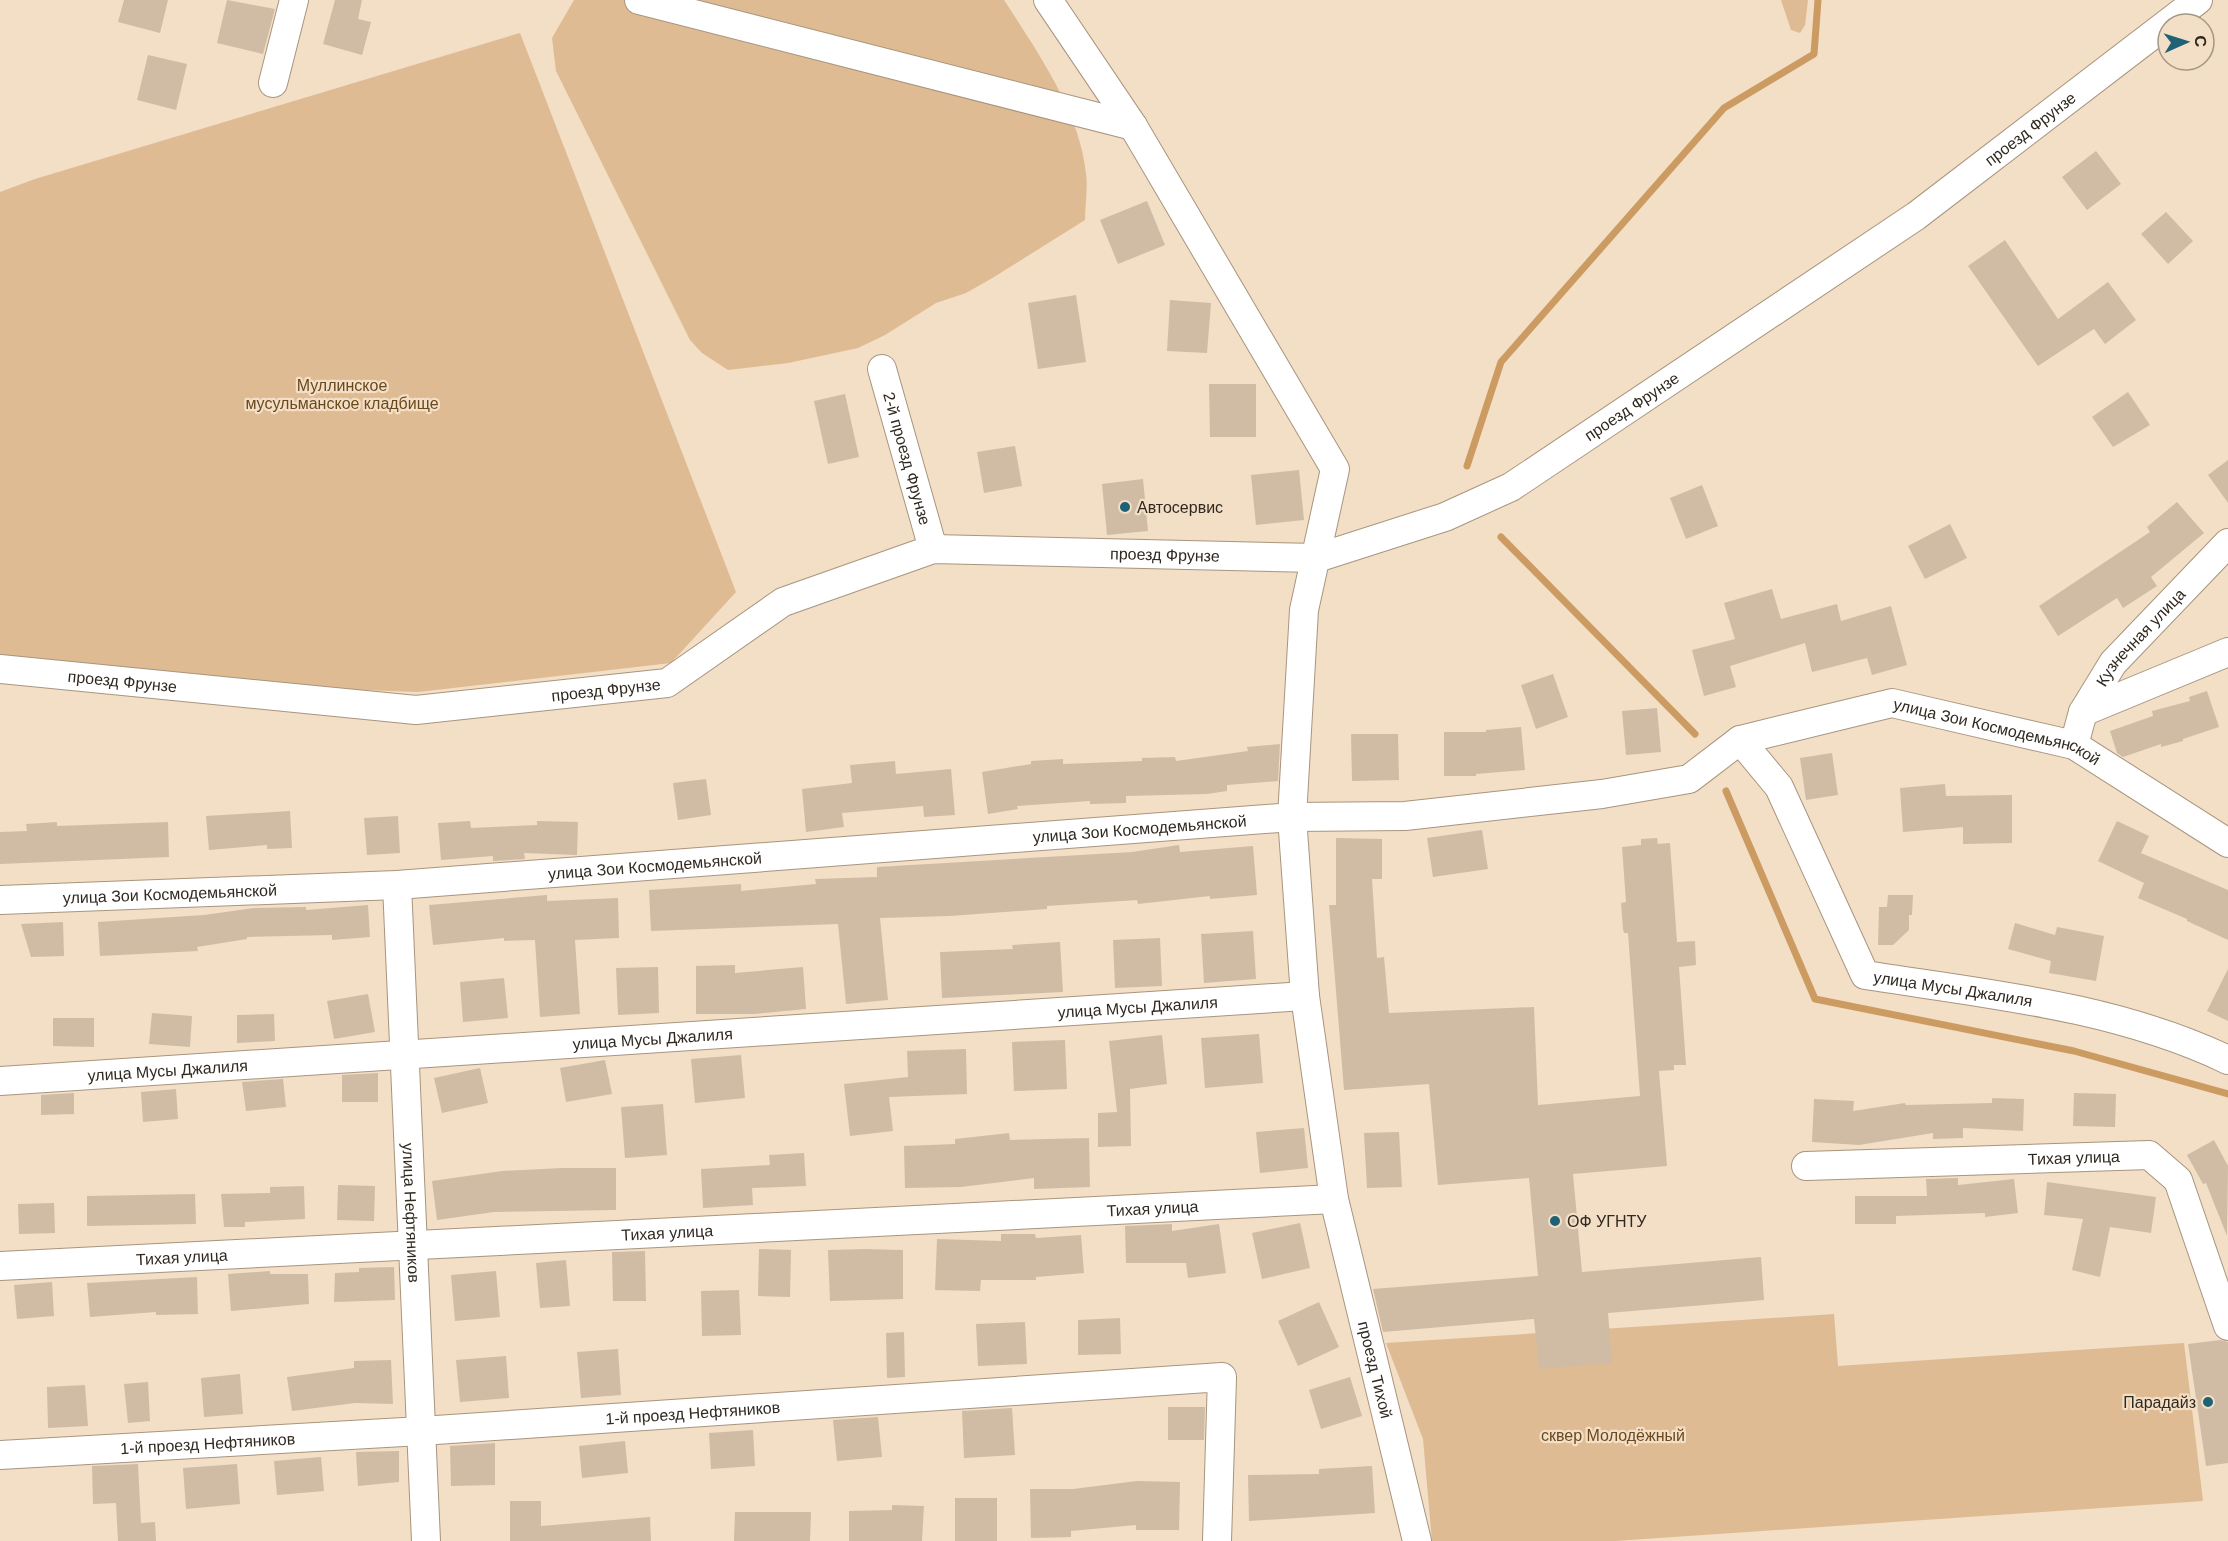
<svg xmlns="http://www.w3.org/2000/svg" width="2228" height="1541" viewBox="0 0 2228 1541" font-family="Helvetica,sans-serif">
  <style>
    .green { fill: #debb92 }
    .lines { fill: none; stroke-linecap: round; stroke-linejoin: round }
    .stream { stroke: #cb9b62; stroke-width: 7 }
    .building { fill: #d0bca5 }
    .minor-casing { stroke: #a8957f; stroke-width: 30 }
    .minor { stroke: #fff; stroke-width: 28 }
    .poi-dot { fill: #1f6175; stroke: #f3dec6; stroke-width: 2 }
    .labels { text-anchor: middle; stroke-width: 4.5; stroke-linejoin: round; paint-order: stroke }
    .street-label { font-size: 16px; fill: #302920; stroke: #f3dec6 }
    .park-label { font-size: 16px; fill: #6a491d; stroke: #f3dec6 }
    .poi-label { font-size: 16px; fill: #302920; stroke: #f3dec6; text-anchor: start }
  </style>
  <rect width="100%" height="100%" fill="#f3dec6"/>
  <g class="green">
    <path d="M574,0H1004C1037,51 1080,112 1086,174C1088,188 1085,205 1085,220L994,277L966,293L936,303L885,335L858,348L788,363L728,370L702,353L690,340L556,71L552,38Z"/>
    <polygon points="1781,0 1808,0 1805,25 1800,33 1791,30"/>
    <polygon points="520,33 736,592 671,663 418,692 308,688 0,658 0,192 35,179"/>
    <polygon points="1834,1314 1838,1366 2184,1343 2203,1501 1615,1541 1432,1541 1423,1439 1386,1343"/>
  </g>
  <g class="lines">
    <g class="stream">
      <polyline points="1467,466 1501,362 1724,108 1814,54 1818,0"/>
      <polyline points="1501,537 1695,734"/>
      <polyline points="1726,791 1815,999 2074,1051 2228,1094"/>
    </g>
  </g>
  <g class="building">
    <polygon points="124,0 168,0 160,33 118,22"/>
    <polygon points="227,0 275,9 263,54 217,43"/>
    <polygon points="335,0 362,0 358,19 371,22 362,55 323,44"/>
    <polygon points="148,55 187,64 176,110 137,100"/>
    <polygon points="2096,151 2121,184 2087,210 2062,177"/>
    <polygon points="1147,201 1165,245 1118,264 1100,220"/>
    <polygon points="2166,212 2193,241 2168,264 2141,234"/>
    <polygon points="2005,240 2058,319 2108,282 2136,320 2105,344 2094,329 2038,366 1968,266"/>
    <polygon points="1076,295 1086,362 1038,369 1028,303"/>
    <polygon points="1170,300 1211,303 1207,353 1167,351"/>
    <polygon points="1209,384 1256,384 1256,437 1210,437"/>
    <polygon points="2128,392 2150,425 2113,447 2092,417"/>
    <polygon points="845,394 859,457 828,464 814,401"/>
    <polygon points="1015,446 1022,486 984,493 977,452"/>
    <polygon points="2228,460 2228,503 2208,475"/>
    <polygon points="1299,470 1304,520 1256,525 1251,475"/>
    <polygon points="1143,479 1148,531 1107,535 1102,484"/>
    <polygon points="1702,485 1718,526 1686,539 1670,498"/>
    <polygon points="2177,502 2204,533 2151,577 2157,586 2123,608 2117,598 2058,636 2039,606 2150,532 2147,527"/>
    <polygon points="1950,524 1967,558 1925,579 1908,546"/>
    <polygon points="1772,589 1781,619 1837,604 1841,621 1891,606 1907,665 1872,675 1867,658 1812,672 1805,643 1730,666 1736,687 1704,696 1692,650 1735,639 1724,603"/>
    <polygon points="1553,674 1568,717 1536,729 1521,685"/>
    <polygon points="2207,691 2219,727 2183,739 2183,741 2161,747 2161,744 2123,757 2117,753 2110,731 2153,716 2152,711 2190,701 2189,697"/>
    <polygon points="1657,708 1661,752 1626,755 1622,711"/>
    <polygon points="1521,727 1525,770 1476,774 1476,776 1444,776 1444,732 1486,732 1486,730"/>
    <polygon points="1351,734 1398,734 1399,780 1352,781"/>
    <polygon points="1280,744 1278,781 1227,785 1227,791 1207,794 1126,796 1126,803 1090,804 1090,801 1017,806 1018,809 988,814 982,772 1031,764 1031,761 1063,759 1063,764 1142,761 1142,758 1175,757 1176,761 1248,751 1247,747"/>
    <polygon points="1832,753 1838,795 1806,800 1800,758"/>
    <polygon points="895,761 896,774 951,769 955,815 924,817 923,806 842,813 844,827 806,832 802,789 852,783 850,765"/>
    <polygon points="706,779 711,815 678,820 673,783"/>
    <polygon points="1945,784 1946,796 2012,795 2012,843 1963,844 1963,827 1903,832 1900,788"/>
    <polygon points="290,811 292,848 267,849 267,845 209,850 206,816"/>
    <polygon points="398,816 400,853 367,855 364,818"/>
    <polygon points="470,821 471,828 537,825 537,821 578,822 577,855 524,853 525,859 493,861 493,856 441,860 438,823"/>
    <polygon points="2117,821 2149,836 2141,853 2228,890 2228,940 2187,921 2187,919 2138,898 2144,883 2098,861"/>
    <polygon points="57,822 57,826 168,822 169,857 0,864 0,832 27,831 26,824"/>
    <polygon points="1482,830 1488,869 1433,877 1427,838"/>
    <polygon points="1336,838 1382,839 1382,879 1372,879 1377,958 1384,957 1389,1013 1534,1007 1538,1105 1640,1096 1628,933 1624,933 1623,929 1621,903 1626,902 1622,847 1641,845 1641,839 1657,838 1658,844 1670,843 1677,942 1695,941 1696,965 1679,967 1686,1065 1674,1065 1674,1070 1659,1071 1667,1166 1573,1174 1582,1272 1761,1257 1764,1300 1608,1313 1612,1363 1539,1369 1534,1319 1383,1332 1373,1289 1538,1276 1529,1178 1438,1185 1429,1084 1344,1090 1329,905 1336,905"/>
    <polygon points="1179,845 1180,852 1253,846 1257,895 1210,899 1210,896 1138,904 1137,900 1047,906 1047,909 950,916 880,918 888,1000 846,1004 838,924 651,931 649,890 741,884 741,891 816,884 815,879 877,877 877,867 1132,852"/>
    <polygon points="547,895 547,901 618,898 619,938 575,940 580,1014 540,1017 535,940 504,941 504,938 433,945 429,905"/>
    <polygon points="1888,895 1913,895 1912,915 1909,915 1909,930 1893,945 1878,945 1879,907 1887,907"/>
    <polygon points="368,905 370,937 332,940 332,935 247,937 247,939 197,947 198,951 100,956 98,922 204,915 254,908 306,907 306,910"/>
    <polygon points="63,922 64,956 31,957 21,924"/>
    <polygon points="2015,923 2055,935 2057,927 2104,936 2096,981 2049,973 2051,961 2008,949"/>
    <polygon points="1253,931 1256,979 1204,983 1201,934"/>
    <polygon points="1160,938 1162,986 1115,988 1113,940"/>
    <polygon points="1060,942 1063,992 942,998 940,952 1013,949 1012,945"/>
    <polygon points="735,965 735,973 803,967 806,1009 755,1014 696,1014 696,966"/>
    <polygon points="658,967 659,1013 618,1015 616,968"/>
    <polygon points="2228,969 2228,1021 2207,1011"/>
    <polygon points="504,978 508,1018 463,1022 460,982"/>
    <polygon points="368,994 375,1032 334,1039 327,1001"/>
    <polygon points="152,1013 192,1016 190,1047 149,1044"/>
    <polygon points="274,1014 275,1041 237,1043 237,1015"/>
    <polygon points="53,1018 94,1018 94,1047 53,1046"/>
    <polygon points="1259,1034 1263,1083 1205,1088 1201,1038"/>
    <polygon points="1162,1035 1167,1084 1130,1089 1131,1146 1098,1147 1098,1113 1117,1112 1109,1041"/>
    <polygon points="1065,1040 1067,1089 1014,1091 1012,1042"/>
    <polygon points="966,1049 967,1094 889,1097 893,1131 850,1136 844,1084 908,1077 907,1051"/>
    <polygon points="741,1055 745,1098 695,1103 691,1059"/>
    <polygon points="605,1060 612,1094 566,1102 560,1068"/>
    <polygon points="480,1068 488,1103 442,1113 434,1078"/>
    <polygon points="378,1073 378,1102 342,1102 342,1075"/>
    <polygon points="283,1079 286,1107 246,1111 242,1082"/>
    <polygon points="176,1089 178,1119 143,1122 141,1092"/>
    <polygon points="74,1093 74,1114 41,1115 41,1095"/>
    <polygon points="2074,1093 2116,1094 2115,1127 2073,1126"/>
    <polygon points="1992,1098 2024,1099 2023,1131 1963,1128 1963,1138 1933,1139 1933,1133 1859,1145 1812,1142 1814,1099 1854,1101 1853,1111 1905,1103 1906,1105 1992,1103"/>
    <polygon points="663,1104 667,1155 625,1158 621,1107"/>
    <polygon points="1304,1128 1308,1168 1260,1173 1256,1132"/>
    <polygon points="1399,1132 1402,1187 1367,1188 1364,1133"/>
    <polygon points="1009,1133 1010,1140 1089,1138 1090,1187 1034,1189 1034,1178 961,1187 905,1188 904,1146 955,1144 955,1139"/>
    <polygon points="2214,1140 2228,1166 2227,1236 2206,1183 2203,1184 2187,1155"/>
    <polygon points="804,1153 806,1186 752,1188 753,1205 703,1208 701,1169 770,1165 769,1155"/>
    <polygon points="562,1168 616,1168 616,1210 494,1212 437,1220 432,1181 502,1171"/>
    <polygon points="1958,1178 1958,1185 2014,1179 2018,1213 1985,1217 1985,1213 1896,1216 1896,1224 1855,1224 1855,1196 1927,1196 1926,1179"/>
    <polygon points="2047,1182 2156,1197 2151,1233 2110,1227 2100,1277 2072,1270 2083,1219 2044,1215"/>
    <polygon points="338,1185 375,1186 374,1221 337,1220"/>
    <polygon points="304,1186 305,1219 245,1222 245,1227 224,1227 221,1194 270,1193 270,1187"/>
    <polygon points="195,1194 196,1224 87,1226 87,1196"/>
    <polygon points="54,1203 55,1233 19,1234 18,1204"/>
    <polygon points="1300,1223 1310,1268 1262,1279 1252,1233"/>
    <polygon points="1172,1224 1172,1231 1219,1224 1226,1273 1188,1278 1186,1263 1126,1263 1125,1226"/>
    <polygon points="1001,1234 1035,1234 1036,1238 1081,1235 1084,1273 1036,1277 1036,1280 981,1280 980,1291 935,1290 937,1239 1001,1241"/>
    <polygon points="759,1249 791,1250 790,1297 758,1296"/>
    <polygon points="865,1249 903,1250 903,1299 830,1301 828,1250"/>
    <polygon points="645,1251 646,1301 613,1301 612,1252"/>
    <polygon points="566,1260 570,1306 540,1308 536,1263"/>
    <polygon points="394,1267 395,1300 334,1302 335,1273 359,1272 359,1268"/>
    <polygon points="270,1271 270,1274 308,1274 309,1304 231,1311 228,1274"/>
    <polygon points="496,1271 500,1317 455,1321 451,1275"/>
    <polygon points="197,1277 198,1314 156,1315 156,1312 90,1317 87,1283"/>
    <polygon points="52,1282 54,1316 17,1319 14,1285"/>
    <polygon points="739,1290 741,1335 702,1336 701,1291"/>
    <polygon points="1319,1302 1339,1347 1298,1366 1278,1321"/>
    <polygon points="1120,1318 1121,1354 1078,1355 1078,1320"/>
    <polygon points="1025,1322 1027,1364 978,1366 976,1324"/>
    <polygon points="904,1332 905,1377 887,1378 886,1333"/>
    <polygon points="2220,1340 2228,1342 2228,1463 2206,1466 2188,1344"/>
    <polygon points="618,1349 621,1395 581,1398 577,1352"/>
    <polygon points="506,1356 509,1398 460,1402 456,1360"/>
    <polygon points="391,1360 393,1404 355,1403 292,1411 287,1377 354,1368 354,1361"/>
    <polygon points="240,1374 243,1414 204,1417 201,1378"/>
    <polygon points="1350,1377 1362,1416 1321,1429 1309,1390"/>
    <polygon points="148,1382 150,1421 128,1423 124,1384"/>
    <polygon points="85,1385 88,1426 48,1428 47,1387"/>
    <polygon points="1168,1407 1205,1407 1204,1440 1168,1440"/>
    <polygon points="1012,1408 1015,1455 964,1458 962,1411"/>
    <polygon points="878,1417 882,1457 837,1461 833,1420"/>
    <polygon points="753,1430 755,1466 711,1469 709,1433"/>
    <polygon points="625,1441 628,1473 582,1478 579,1446"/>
    <polygon points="495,1443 495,1485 451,1486 450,1446"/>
    <polygon points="399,1451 399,1482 358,1486 356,1452"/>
    <polygon points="321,1457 324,1491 277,1495 274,1461"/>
    <polygon points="138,1464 141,1523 155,1522 156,1541 118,1541 116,1503 93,1504 92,1466"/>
    <polygon points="237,1464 240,1504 186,1509 183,1468"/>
    <polygon points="1372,1466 1375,1513 1249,1521 1248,1475 1319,1474 1319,1469"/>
    <polygon points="1137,1481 1180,1482 1179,1530 1136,1530 1136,1525 1071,1531 1071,1537 1031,1538 1030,1489 1073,1489"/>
    <rect x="955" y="1498" width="42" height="43"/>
    <polygon points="510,1501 541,1501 541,1526 650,1517 651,1541 510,1541"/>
    <polygon points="892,1505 924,1506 922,1541 849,1541 849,1511 892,1510"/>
    <polygon points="735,1512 811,1512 810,1541 734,1541"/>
  </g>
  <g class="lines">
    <g class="minor-casing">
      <g id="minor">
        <polyline points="639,0 1133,126"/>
        <path id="s1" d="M1048,0L1133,126L1335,469L1304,610L1292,817L1305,996L1334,1199L1417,1541"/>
        <polyline points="273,83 294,0"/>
        <path id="s2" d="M882,369L933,549"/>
        <path id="s3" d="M0,669L416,710L667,683L783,602L933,549L1317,558L1445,517L1511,487L1916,216L2198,0"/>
        <polyline points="2083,712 2228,652"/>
        <path id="s4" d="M1740,740L1779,787L1865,975C1987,994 2115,1006 2228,1060"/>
        <path id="s5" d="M2074,745L2083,712L2113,663L2228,543"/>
        <path id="s6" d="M397,885L426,1541"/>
        <path id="s7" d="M0,900L397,885L1292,817L1405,816L1602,794L1689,779L1740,740L1892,703L2074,745L2228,843"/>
        <path id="s8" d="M0,1081L1305,996"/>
        <path id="s9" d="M1806,1166L2149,1155L2178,1180L2228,1326"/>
        <path id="s10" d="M0,1266L1334,1199"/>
        <path id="s11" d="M0,1455L421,1431L1222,1377L1217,1541"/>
      </g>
    </g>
    <use href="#minor" class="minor"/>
  </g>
  <g class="poi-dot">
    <circle cx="1125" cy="507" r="6"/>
    <circle cx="1555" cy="1221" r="6"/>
    <circle cx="2208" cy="1402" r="6"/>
  </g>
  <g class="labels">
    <g class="street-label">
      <text dy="6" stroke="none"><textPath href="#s3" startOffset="2193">проезд Фрунзе</textPath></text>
      <text dy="6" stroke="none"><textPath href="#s3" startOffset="1707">проезд Фрунзе</textPath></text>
      <text dy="6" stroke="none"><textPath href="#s2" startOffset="93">2-й проезд Фрунзе</textPath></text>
      <text dy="6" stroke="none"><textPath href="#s3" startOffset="1203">проезд Фрунзе</textPath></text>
      <text dy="6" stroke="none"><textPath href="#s5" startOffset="129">Кузнечная улица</textPath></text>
      <text dy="6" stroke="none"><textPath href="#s3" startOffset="123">проезд Фрунзе</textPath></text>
      <text dy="6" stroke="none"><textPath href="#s3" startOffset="609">проезд Фрунзе</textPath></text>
      <text dy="6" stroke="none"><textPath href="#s7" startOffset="2024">улица Зои Космодемьянской</textPath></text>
      <text dy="6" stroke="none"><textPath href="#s7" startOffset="1142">улица Зои Космодемьянской</textPath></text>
      <text dy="6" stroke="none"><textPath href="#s7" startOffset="656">улица Зои Космодемьянской</textPath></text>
      <text dy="6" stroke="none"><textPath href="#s7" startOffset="170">улица Зои Космодемьянской</textPath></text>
      <text dy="6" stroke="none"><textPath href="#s4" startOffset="357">улица Мусы Джалиля</textPath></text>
      <text dy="6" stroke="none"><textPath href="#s8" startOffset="1140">улица Мусы Джалиля</textPath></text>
      <text dy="6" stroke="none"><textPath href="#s8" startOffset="654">улица Мусы Джалиля</textPath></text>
      <text dy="6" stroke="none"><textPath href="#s8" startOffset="168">улица Мусы Джалиля</textPath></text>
      <text dy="6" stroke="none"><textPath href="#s9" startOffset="268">Тихая улица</textPath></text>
      <text dy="6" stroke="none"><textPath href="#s10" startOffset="1154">Тихая улица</textPath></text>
      <text dy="6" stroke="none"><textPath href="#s6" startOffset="328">улица Нефтяников</textPath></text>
      <text dy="6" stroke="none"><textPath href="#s10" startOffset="668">Тихая улица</textPath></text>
      <text dy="6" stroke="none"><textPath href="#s10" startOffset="182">Тихая улица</textPath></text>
      <text dy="6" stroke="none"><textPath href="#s1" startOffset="1462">проезд Тихой</textPath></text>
      <text dy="6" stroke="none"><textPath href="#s11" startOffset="694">1-й проезд Нефтяников</textPath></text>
      <text dy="6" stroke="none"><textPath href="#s11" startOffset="208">1-й проезд Нефтяников</textPath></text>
    </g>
    <g class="park-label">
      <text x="342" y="391">Муллинское<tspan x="342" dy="18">мусульманское кладбище</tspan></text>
      <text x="1613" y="1441">сквер Молодёжный</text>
    </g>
    <g class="poi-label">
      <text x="1137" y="513">Автосервис</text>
      <text x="1567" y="1227">ОФ УГНТУ</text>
      <text x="2196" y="1408" text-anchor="end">Парадайз</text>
    </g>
  </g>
  <g transform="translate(2186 42) rotate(87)"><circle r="28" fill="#f3dec6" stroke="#a59684" stroke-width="1.5"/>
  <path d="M0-4.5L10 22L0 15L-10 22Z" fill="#1f6175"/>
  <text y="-9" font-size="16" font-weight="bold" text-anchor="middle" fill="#302920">С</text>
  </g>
</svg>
